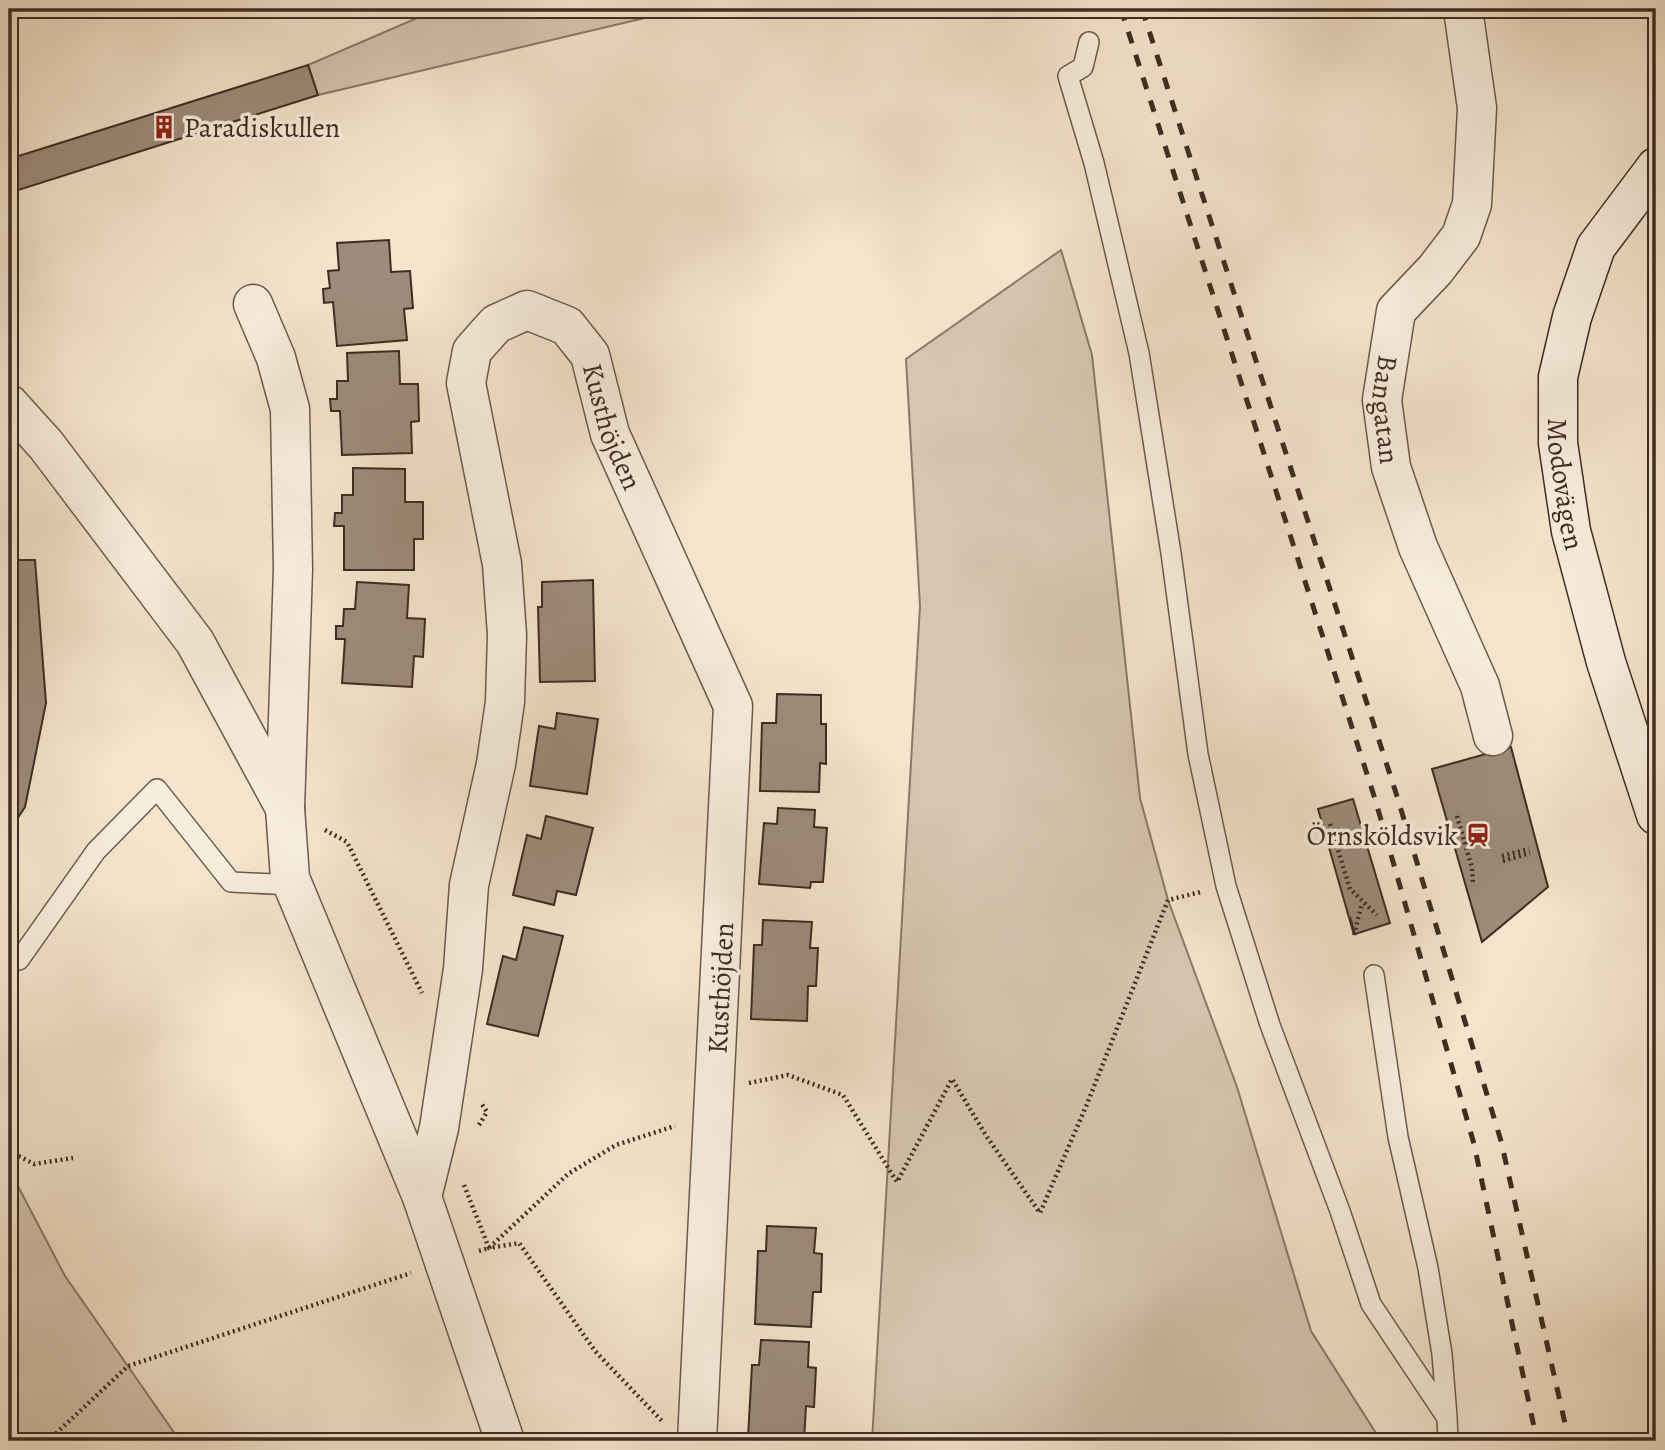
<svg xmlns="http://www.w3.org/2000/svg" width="1665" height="1450" viewBox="0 0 1665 1450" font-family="Alegreya,serif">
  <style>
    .green { fill: #d6c6b0; stroke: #8a7969; stroke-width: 2 }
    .building { fill: #9d8c7b; stroke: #3e2c22; stroke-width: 2 }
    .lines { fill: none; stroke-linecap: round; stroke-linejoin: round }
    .service-casing { stroke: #6c5a4d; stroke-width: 22 }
    .minor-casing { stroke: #6c5a4d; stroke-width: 41 }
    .secondary-casing { stroke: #3e2c22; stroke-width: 41 }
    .path { stroke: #3e2c22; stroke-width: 4.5; stroke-dasharray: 2 3.5; stroke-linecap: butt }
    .service { stroke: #f8eede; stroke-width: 19 }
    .minor { stroke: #f8eede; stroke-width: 38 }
    .secondary { stroke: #f8eede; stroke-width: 38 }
    .rail { stroke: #3e2c22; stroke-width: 5; stroke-dasharray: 12 12; stroke-linecap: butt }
    .labels { text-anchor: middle; stroke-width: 7; stroke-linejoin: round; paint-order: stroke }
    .poi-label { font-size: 28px; fill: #3e2c22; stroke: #f8eede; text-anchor: start }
    .street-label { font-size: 28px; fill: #3e2c22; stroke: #f8eede }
  </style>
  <rect width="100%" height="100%" fill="#f5e5cd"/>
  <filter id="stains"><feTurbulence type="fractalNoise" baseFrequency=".00286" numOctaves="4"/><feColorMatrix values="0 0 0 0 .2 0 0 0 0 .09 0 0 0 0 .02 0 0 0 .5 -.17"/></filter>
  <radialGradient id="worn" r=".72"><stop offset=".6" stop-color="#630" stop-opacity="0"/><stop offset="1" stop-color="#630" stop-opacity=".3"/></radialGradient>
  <g class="green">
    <polygon points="438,9 683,9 318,95 308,65"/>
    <polygon points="1061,250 1092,355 1140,798 1168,900 1237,1087 1311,1331 1381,1441 872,1441 920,606 906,359"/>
    <polygon points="9,1169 65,1276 180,1441 9,1441"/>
  </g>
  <g class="building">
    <polygon points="308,65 318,95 9,193 9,159"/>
    <polygon points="389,240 391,272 410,271 413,308 404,309 407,340 337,346 333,302 324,303 323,289 330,288 328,271 339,270 337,243"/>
    <polygon points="399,351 400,384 418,384 419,421 411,422 412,453 342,455 340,411 331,411 330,399 337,399 337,381 348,381 347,353"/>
    <polygon points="353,468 405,469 405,502 423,502 423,539 414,539 414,570 344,570 344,526 334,526 335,513 342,513 342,495 353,495"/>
    <polygon points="9,560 35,560 46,703 25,807 9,831"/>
    <polygon points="593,580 595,681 540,682 538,607 542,607 542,582"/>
    <polygon points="357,582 409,585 407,618 425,619 423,657 414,656 412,687 342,683 345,639 336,639 336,626 343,626 344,609 355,609"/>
    <polygon points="777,694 821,695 821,724 826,724 826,764 820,763 819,792 760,791 762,723 776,723"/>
    <polygon points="557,713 598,719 587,794 530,786 539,726 555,729"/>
    <polygon points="1511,747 1548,887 1482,942 1432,769"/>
    <polygon points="1353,799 1390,923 1355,934 1350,917 1354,935 1318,809"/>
    <polygon points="778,808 815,810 814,827 827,828 823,882 811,882 810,888 759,884 764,823 777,824"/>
    <polygon points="546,816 593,828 576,895 557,891 554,905 513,895 527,835 541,839"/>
    <polygon points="763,920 812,922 810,948 818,948 816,986 808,986 807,1021 751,1019 754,945 762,945"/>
    <polygon points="524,927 563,936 538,1036 487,1024 503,956 516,960"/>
    <polygon points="767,1226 816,1228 814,1253 822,1254 821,1292 813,1292 811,1327 755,1324 758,1251 766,1251"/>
    <polygon points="761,1340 809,1342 808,1367 816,1368 814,1407 806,1406 804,1441 748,1438 752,1365 759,1365"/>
  </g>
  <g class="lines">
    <g class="service-casing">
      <g id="service">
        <polyline points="1089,42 1083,67 1068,76 1094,163 1139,353 1171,553 1198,754 1226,886 1270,1025 1340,1211 1371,1304 1447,1418 1448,1441"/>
        <polyline points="9,962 19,960 96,851 157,789 231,882 293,885"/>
        <polyline points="1374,975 1398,1137 1428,1268 1442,1354 1447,1417"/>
      </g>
    </g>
    <g class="minor-casing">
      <g id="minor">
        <path id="s1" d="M1463,9L1477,108L1472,204L1461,236L1435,270L1396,311L1382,400L1391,467L1418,547L1480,686L1493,736"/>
        <polyline points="253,304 276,358 290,409 293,569 285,808 290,878 422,1197 505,1441"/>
        <polyline points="9,404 46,445 195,642 285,808"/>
        <path id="s2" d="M422,1197L439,1128L463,969L469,885L496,764L505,702L507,635L502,564L466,383L472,351L496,324L527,310L567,326L590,355L610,434L733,706L697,1441"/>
      </g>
    </g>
    <g class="secondary-casing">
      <g id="secondary">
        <path id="s3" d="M1656,167L1596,247L1572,317L1558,377V443L1571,531L1606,662L1656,815"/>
      </g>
    </g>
    <g class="path">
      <polyline points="1457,816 1472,868 1473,883"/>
      <polyline points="1330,824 1350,889 1377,915"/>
      <polyline points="325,830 347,842 422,993"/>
      <polyline points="1502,856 1529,849"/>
      <polyline points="1503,861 1530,853"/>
      <polyline points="1354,935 1362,903"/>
      <polyline points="749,1083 788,1075 843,1095 897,1182 952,1079 987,1137 1040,1213 1087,1104 1168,900 1201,892"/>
      <polyline points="479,1125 487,1112 481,1103"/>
      <polyline points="9,1151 34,1164 73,1158"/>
      <polyline points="464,1185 489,1248 519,1243 595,1351 662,1421"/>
      <polyline points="479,1251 489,1248 568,1174 616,1145 675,1126"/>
      <polyline points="48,1441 128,1366 411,1273"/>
    </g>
    <use href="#service" class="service"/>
    <use href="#minor" class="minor"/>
    <use href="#secondary" class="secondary"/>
    <g class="rail">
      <polyline points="1121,9 1375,799 1474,1144 1537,1441"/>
      <polyline points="1142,9 1396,793 1501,1141 1569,1441"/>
    </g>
  </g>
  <defs>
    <g id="building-bare" transform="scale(1.89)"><path d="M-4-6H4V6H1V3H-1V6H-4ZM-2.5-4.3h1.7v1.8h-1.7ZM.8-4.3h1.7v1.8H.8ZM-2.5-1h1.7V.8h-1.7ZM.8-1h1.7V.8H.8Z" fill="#8f2418" stroke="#f8eede" stroke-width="2.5" paint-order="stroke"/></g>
    <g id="station-bare" transform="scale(1.89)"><path d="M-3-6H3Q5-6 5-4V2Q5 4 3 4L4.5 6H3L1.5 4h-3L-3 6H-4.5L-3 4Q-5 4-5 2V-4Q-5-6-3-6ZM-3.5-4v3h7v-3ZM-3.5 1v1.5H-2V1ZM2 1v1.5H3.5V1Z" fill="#8f2418" stroke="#f8eede" stroke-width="2.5" paint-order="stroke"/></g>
  </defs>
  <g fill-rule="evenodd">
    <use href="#building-bare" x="164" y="127"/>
    <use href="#station-bare" x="1478" y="835"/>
  </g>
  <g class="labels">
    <g class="poi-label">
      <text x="184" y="137">Paradiskullen</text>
      <text x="1458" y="845" text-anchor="end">Örnsköldsvik</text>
    </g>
    <g class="street-label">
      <text dy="10" stroke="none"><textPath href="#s1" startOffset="429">Bangatan</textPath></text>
      <text dy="10" stroke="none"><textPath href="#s2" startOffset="1083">Kusthöjden</textPath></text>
      <text dy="10" stroke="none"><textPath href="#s3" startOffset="343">Modovägen</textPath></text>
      <text transform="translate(720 988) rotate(-87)" y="10">Kusthöjden</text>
    </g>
  </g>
  <rect width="1665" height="1450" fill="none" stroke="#f5e5cd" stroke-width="35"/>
  <rect x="10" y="10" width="1644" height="1429" fill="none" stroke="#3e2c22" stroke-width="3.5"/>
  <rect x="18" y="18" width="1630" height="1415" fill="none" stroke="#3e2c22" stroke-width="2"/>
  <rect width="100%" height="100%" filter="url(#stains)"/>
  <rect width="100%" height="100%" fill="url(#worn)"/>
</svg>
